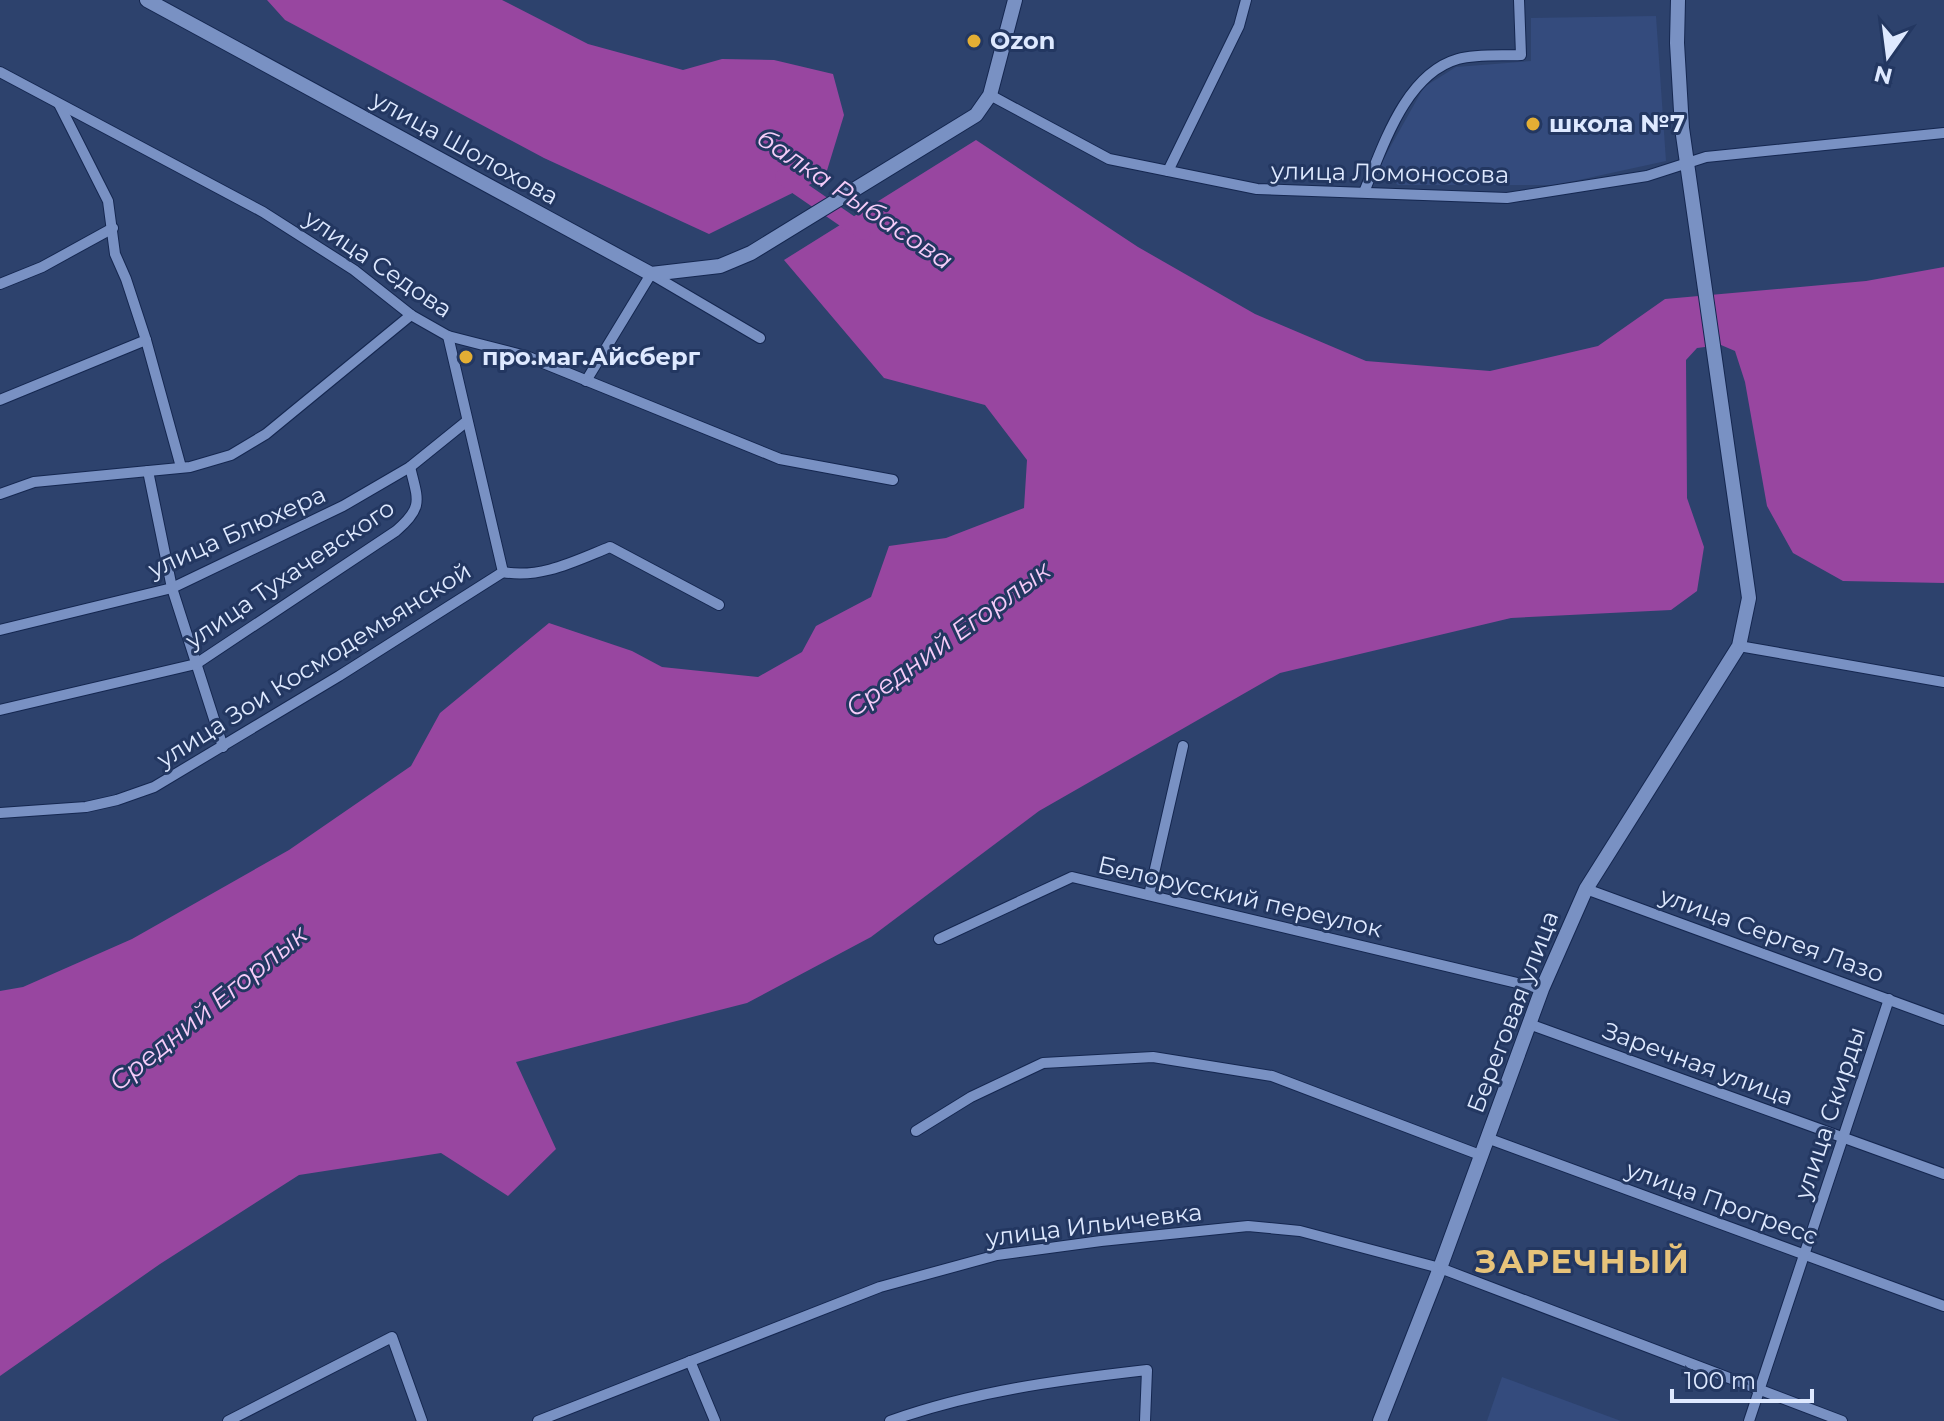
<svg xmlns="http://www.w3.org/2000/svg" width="1944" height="1421" viewBox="0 0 1944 1421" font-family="Montserrat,sans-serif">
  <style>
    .built { fill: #344b7d }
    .water { fill: #9846a0 }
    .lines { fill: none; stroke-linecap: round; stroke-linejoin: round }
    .river { stroke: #9846a0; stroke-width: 16 }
    .street-casing { stroke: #152750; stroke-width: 12 }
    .secondary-casing { stroke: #152750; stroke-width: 16 }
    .street { stroke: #7991c3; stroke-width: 10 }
    .secondary { stroke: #7991c3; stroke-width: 14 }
    .poi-dot { fill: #e3ae34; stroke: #233761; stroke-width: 3 }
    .labels { text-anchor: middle; stroke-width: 6; stroke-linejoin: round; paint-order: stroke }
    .poi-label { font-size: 24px; font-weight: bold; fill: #dee9ff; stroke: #233761; text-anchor: start }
    .street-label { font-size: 24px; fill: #dee9ff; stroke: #233761 }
    .water-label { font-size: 26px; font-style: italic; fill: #f6ccf9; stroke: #233761 }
    .district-label { font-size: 32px; font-weight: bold; letter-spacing: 2px; fill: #e7c37a; stroke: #233761 }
  </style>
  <rect width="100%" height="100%" fill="#2d426d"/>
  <g class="built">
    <polygon points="1656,16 1666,161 1556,185 1398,185 1379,167 1424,87 1456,67 1531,61 1531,18"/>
    <polygon points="1502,1377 1621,1421 1487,1421"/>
  </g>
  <g class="water">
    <polygon points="267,0 502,0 588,44 683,70 722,59 774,60 833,74 844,115 825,177 709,234 544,158 285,20"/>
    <polygon points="976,140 1138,247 1255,314 1366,361 1490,371 1598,346 1665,299 1866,281 1944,267 1944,583 1843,581 1793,553 1767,506 1745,382 1735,351 1721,345 1697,348 1686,360 1687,498 1704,547 1697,591 1671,610 1511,618 1280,673 1039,811 871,937 747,1003 516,1062 556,1149 508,1196 441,1153 299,1175 160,1264 0,1376 0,991 23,987 132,939 289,850 411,766 440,713 549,623 632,651 662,667 758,677 802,652 816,626 871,597 889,546 946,538 1024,508 1027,460 985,405 884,378 784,260"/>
  </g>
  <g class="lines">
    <polyline class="river" points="783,177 863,232"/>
    <g class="street-casing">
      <g id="street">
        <polyline points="0,72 263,212 354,270 411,315 448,336 526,356 780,459 893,480"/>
        <polyline points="990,95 1109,159 1257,189 1507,198 1647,176 1706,157 1944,133"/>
        <polyline points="59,104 108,201 115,254 126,279 146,340 181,467"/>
        <polyline points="1168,171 1239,26 1246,0"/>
        <path d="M1364,192C1383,147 1405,74 1458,59C1477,54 1501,56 1521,55L1519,0"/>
        <polyline points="0,284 42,267 113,228"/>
        <polyline points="586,381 651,274 760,338"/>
        <polyline points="0,400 146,340"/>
        <polyline points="148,471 172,588 223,747"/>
        <polyline points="0,494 34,482 190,467 231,455 266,434 411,315"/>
        <path d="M503,572C541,579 575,561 610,547L719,605"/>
        <polyline points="0,630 172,588 343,506 410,467 467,421"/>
        <polyline points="1739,646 1944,682"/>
        <path d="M0,710L196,664L396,531C424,507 418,500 410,467"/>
        <polyline points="0,813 86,807 117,800 154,787 339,676 503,572 448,336"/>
        <polyline points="1586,889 1944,1020"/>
        <polyline points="1149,895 1183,746"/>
        <polyline points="939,939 1072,877 1542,989"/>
        <polyline points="1529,1024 1944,1174"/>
        <polyline points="916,1131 971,1097 1043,1063 1153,1057 1272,1076 1480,1155"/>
        <polyline points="1487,1138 1944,1306"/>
        <polyline points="690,1361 715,1421"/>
        <polyline points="228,1421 392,1337 422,1421"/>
        <polyline points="538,1421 880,1287 997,1255 1101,1241 1248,1226 1300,1231 1440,1268 1842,1421"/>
        <path d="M890,1421C974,1391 1059,1380 1147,1370L1145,1421"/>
        <polyline points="1749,1421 1889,999"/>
      </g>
    </g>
    <g class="secondary-casing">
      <g id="secondary">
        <polyline points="147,0 651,274 720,266 751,253 976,115 990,95 1015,0"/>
        <polyline points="1380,1421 1440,1268 1542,989 1586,889 1739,646 1749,598 1682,128 1677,43 1678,0"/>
      </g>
    </g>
    <use href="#street" class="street"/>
    <use href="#secondary" class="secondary"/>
  </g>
  <g class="poi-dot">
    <circle cx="974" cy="41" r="8"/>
    <circle cx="1533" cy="124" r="8"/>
    <circle cx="466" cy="357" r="8"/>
  </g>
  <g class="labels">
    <g class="poi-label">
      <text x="990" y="49">Ozon</text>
      <text x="1549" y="132">школа №7</text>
      <text x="482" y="365">про.маг.Айсберг</text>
    </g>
    <g class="street-label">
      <text transform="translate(465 148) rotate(29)" y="8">улица Шолохова</text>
      <text transform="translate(1390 173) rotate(1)" y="8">улица Ломоносова</text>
      <text transform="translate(378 264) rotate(34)" y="8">улица Седова</text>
      <text transform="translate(237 532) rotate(-24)" y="8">улица Блюхера</text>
      <text transform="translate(290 574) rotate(-34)" y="8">улица Тухачевского</text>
      <text transform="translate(314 665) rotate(-32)" y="8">улица Зои Космодемьянской</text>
      <text transform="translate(1240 897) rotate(13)" y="8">Белорусский переулок</text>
      <text transform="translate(1772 935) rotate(20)" y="8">улица Сергея Лазо</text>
      <text transform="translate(1513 1012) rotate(-69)" y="8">Береговая улица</text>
      <text transform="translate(1698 1064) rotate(20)" y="8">Заречная улица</text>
      <text transform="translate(1830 1113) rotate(-72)" y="8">улица Скирды</text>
      <text transform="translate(1722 1203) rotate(20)" y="8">улица Прогресс</text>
      <text transform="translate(1094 1225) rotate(-7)" y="8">улица Ильичевка</text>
    </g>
    <g class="water-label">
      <text transform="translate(855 199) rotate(34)" y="9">балка Рыбасова</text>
      <text transform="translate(948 639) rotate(-36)" y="9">Средний Егорлык</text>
      <text transform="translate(208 1008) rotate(-39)" y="9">Средний Егорлык</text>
    </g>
    <g class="district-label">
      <text x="1583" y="1273">ЗАРЕЧНЫЙ</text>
    </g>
  </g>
  <g transform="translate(1888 56) rotate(194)" stroke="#233761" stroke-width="6" paint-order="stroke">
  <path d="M0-6L14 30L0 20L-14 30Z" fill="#dee9ff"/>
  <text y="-12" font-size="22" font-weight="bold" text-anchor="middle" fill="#dee9ff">N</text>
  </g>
  <path d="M1672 1389v12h140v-12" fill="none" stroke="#dee9ff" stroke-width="4"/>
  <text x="1684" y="1389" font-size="24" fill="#dee9ff" stroke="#233761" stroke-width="6" paint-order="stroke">100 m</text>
</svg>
